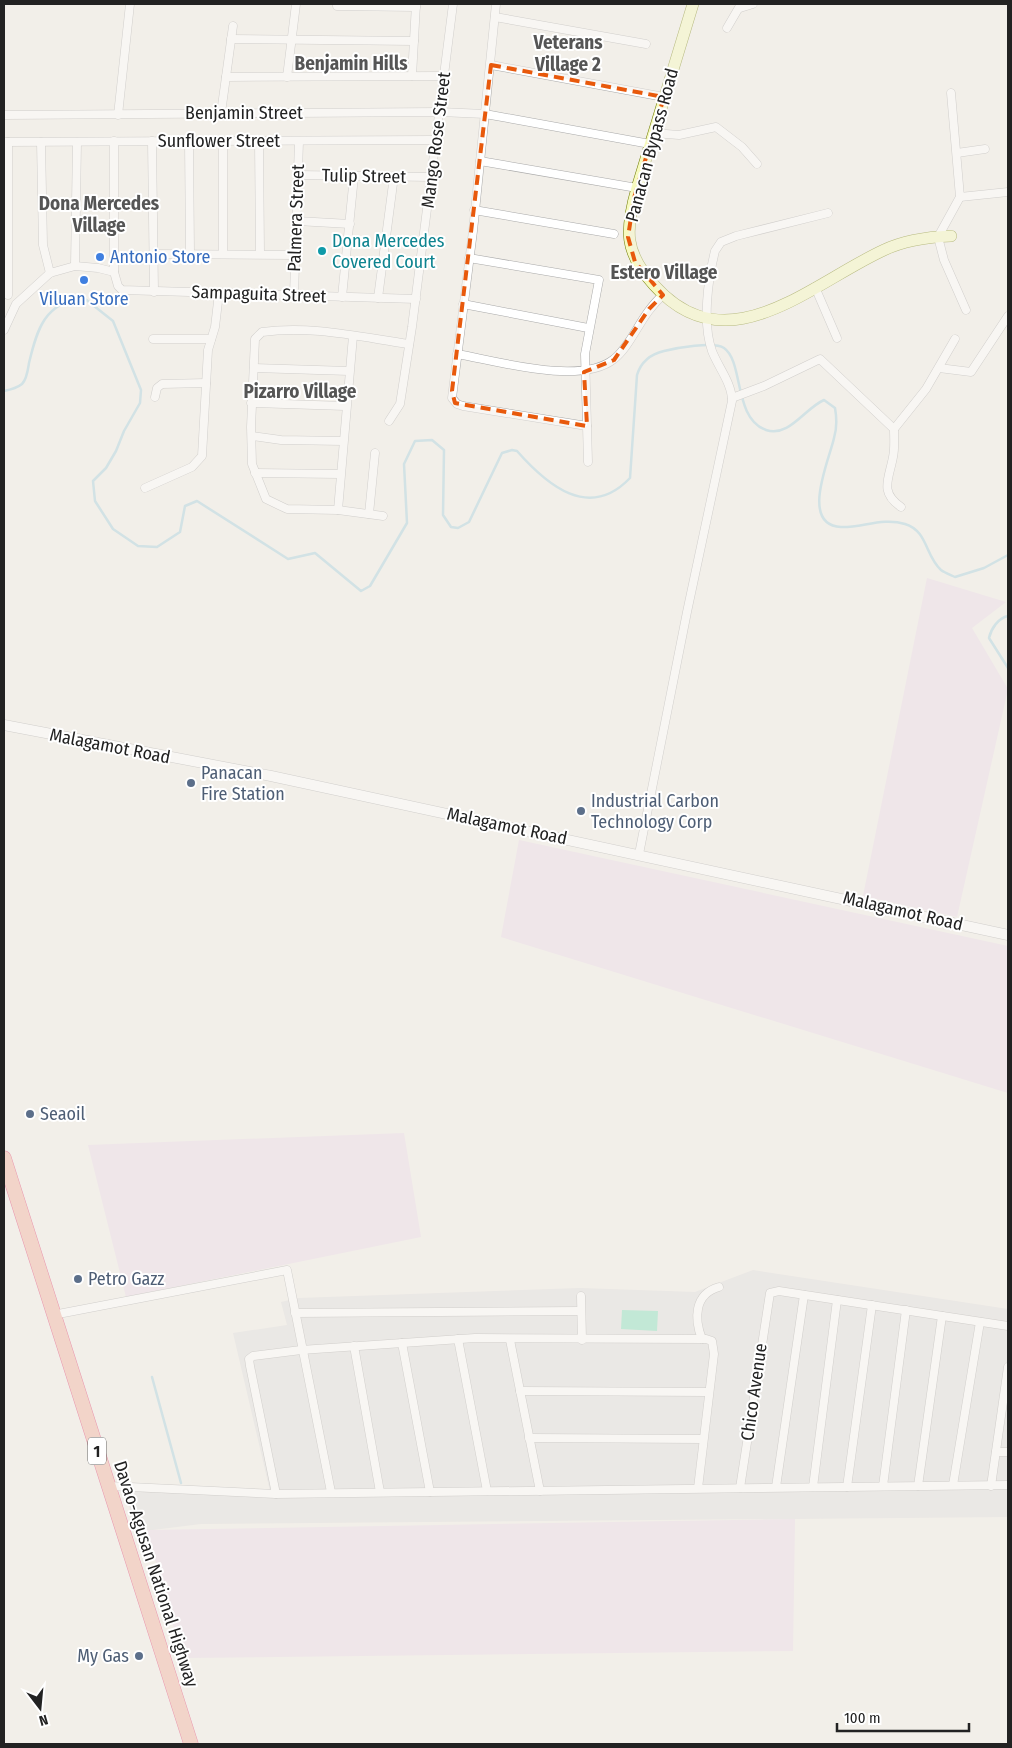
<svg xmlns="http://www.w3.org/2000/svg" width="1012" height="1748" viewBox="0 0 1012 1748" font-family="'Fira Sans Condensed',sans-serif">
  <style>
    .residential { fill: #e0dfdf }
    .industrial { fill: #ebdbe8 }
    .pitch { fill: #88e0be }
    .lines { fill: none; stroke-linecap: round; stroke-linejoin: round }
    .stream { stroke: #aad3df; stroke-width: 2.5 }
    .minor-casing { stroke: #a9a9a9; stroke-width: 9 }
    .tertiary-casing { stroke: #a9a9a9; stroke-width: 11 }
    .secondary-casing { stroke: #707d05; stroke-width: 12 }
    .trunk-casing { stroke: #dc2a67; stroke-width: 15 }
    .minor { stroke: #fff; stroke-width: 8 }
    .tertiary { stroke: #fff; stroke-width: 10 }
    .secondary { stroke: #f7fabf; stroke-width: 11 }
    .trunk { stroke: #f2b4a3; stroke-width: 14 }
    .marked { fill: none; stroke: #e8590c; stroke-width: 4; stroke-dasharray: 10 6; stroke-linejoin: round }
    .culture-dot { fill: #0f9aa8; stroke: #fff; stroke-width: 2 }
    .shop-dot { fill: #3f7fe0; stroke: #fff; stroke-width: 2 }
    .service-dot { fill: #5c6f8a; stroke: #fff; stroke-width: 2 }
    .labels { text-anchor: middle; stroke-width: 4; stroke-linejoin: round; paint-order: stroke }
    .shield { fill: #fff; stroke: #646464; stroke-width: 1 }
    .shield-label { font-size: 16px; font-weight: bold; fill: #222 }
    .street-label { font-size: 18px; fill: #222; stroke: #fff }
    .culture-label { font-size: 18px; fill: #0d838f; stroke: #fff; text-anchor: start }
    .shop-label { font-size: 18px; fill: #366cbe; stroke: #fff; text-anchor: start }
    .service-label { font-size: 18px; fill: #4e5e75; stroke: #fff; text-anchor: start }
    .neighbourhood-label { font-size: 19px; font-weight: bold; fill: #555; stroke: #fff }
  </style>
  <rect width="100%" height="100%" fill="#f2efe9"/>
  <polygon class="residential" points="753,1270 1008,1309 1008,1517 201,1524 137,1532 123,1486 270,1491 233,1333 287,1325 281,1302 299,1298 580,1288 695,1292"/>
  <g class="industrial">
    <polygon points="927,578 1006,602 972,628 1008,689 957,917 863,896"/>
    <polygon points="519,840 1008,946 1008,1093 501,937"/>
    <polygon points="404,1133 421,1237 126,1297 88,1145"/>
    <polygon points="795,1519 793,1651 182,1658 147,1530"/>
  </g>
  <polygon class="pitch" points="622,1310 658,1311 657,1331 621,1329"/>
  <g class="lines">
    <g class="stream">
      <path d="M4,391C9,390 17,388 22,384C27,379 28,369 29,363C37,329 45,302 84,298L113,321L141,390L140,403L124,431L116,451L106,468L93,481L95,501L113,529L138,546L157,547L180,532L185,506L197,501L288,559L315,553L361,591L370,586L407,523L404,464L415,441L432,440L444,450L443,515L451,527L458,528L469,522L502,453L512,450L517,451C547,485 589,521 630,478L637,375C641,362 651,354 664,351C676,348 714,341 724,348C744,362 733,418 766,430C789,438 805,408 824,400L835,408C837,419 837,428 834,438C830,458 799,525 841,527C861,528 883,517 905,524C928,531 925,556 941,570C945,573 951,575 955,577L984,568L1008,555"/>
      <path d="M1008,616C998,618 991,629 989,638L1008,668"/>
      <polyline points="152,1377 181,1483"/>
    </g>
    <g class="minor-casing">
      <g id="minor">
        <polyline points="337,4 337,6 416,7"/>
        <polyline points="496,4 473,231 452,398 457,404 463,406 587,426"/>
        <polyline points="740,8 753,4"/>
        <polyline points="495,17 646,44"/>
        <polyline points="727,28 741,4"/>
        <polyline points="231,39 414,41"/>
        <polyline points="491,65 664,97"/>
        <polyline points="412,76 416,4"/>
        <polyline points="226,77 445,76"/>
        <polyline points="287,77 296,4"/>
        <polyline points="951,93 960,197 938,237 944,260 966,310"/>
        <polyline points="221,113 233,26"/>
        <polyline points="4,115 440,112 485,114 650,144"/>
        <polyline points="118,115 130,4"/>
        <polyline points="653,133 679,135 716,127 742,147 757,164"/>
        <polyline points="114,141 114,272 118,286 122,290 416,299"/>
        <polyline points="152,141 154,292"/>
        <polyline points="189,141 190,254"/>
        <polyline points="223,141 223,254"/>
        <polyline points="259,141 260,254"/>
        <polyline points="4,142 435,140"/>
        <polyline points="8,142 8,295"/>
        <polyline points="41,142 43,245 50,273"/>
        <polyline points="957,153 985,149"/>
        <polyline points="480,161 637,188"/>
        <polyline points="298,175 431,177"/>
        <polyline points="960,197 1008,192"/>
        <polyline points="474,210 614,234"/>
        <polyline points="297,221 350,224"/>
        <polyline points="155,254 295,255"/>
        <polyline points="469,258 599,280 585,354 588,462"/>
        <polyline points="75,266 77,142"/>
        <polyline points="815,287 837,338"/>
        <polyline points="294,295 299,141"/>
        <polyline points="342,297 354,176"/>
        <polyline points="378,298 394,176"/>
        <polyline points="463,304 588,328"/>
        <polyline points="4,330 16,304 50,273 75,266 98,268 114,272"/>
        <polyline points="153,339 211,339"/>
        <path d="M457,354C497,361 581,386 614,359C632,345 641,314 663,295"/>
        <polyline points="254,368 349,371"/>
        <polyline points="939,368 971,372 1008,316"/>
        <polyline points="155,397 157,388 162,384 206,383"/>
        <path d="M732,398L764,386L820,359L894,429C894,439 895,448 893,457C889,479 879,492 901,507"/>
        <polyline points="251,403 345,406"/>
        <polyline points="389,421 400,404 412,327 453,4"/>
        <polyline points="894,429 926,389 955,339"/>
        <polyline points="252,436 281,440 343,441"/>
        <polyline points="255,473 340,474"/>
        <polyline points="145,488 192,467 202,456 208,350 215,327 219,293"/>
        <polyline points="338,510 353,336"/>
        <polyline points="369,514 375,453"/>
        <path d="M383,516L338,510L287,509L266,499L252,464L251,427L255,339L262,332C311,325 360,337 409,344"/>
        <path d="M639,854L687,612L732,401C732,383 718,367 712,351C702,323 708,279 715,251L721,242L736,236L828,213"/>
        <polyline points="581,1296 582,1340"/>
        <polyline points="295,1313 580,1311"/>
        <polyline points="53,1315 287,1270 331,1492"/>
        <polyline points="458,1339 487,1491"/>
        <path d="M702,1339C694,1319 694,1294 719,1287"/>
        <polyline points="510,1340 540,1491"/>
        <polyline points="402,1343 430,1492"/>
        <polyline points="354,1346 380,1492"/>
        <polyline points="520,1391 709,1392"/>
        <polyline points="529,1438 703,1439"/>
        <polyline points="996,1452 1008,1452"/>
        <polyline points="953,1485 980,1322"/>
        <polyline points="109,1486 276,1494 1008,1485"/>
        <polyline points="883,1486 906,1310"/>
        <polyline points="918,1486 942,1316"/>
        <polyline points="991,1486 1008,1367"/>
        <polyline points="776,1487 804,1295"/>
        <polyline points="813,1487 837,1300"/>
        <polyline points="847,1487 872,1305"/>
        <polyline points="740,1488 770,1293 779,1291 1008,1326"/>
        <polyline points="276,1494 250,1366 249,1359 253,1356 301,1350 475,1338 706,1339 712,1341 714,1354 698,1488"/>
      </g>
    </g>
    <g class="tertiary-casing">
      <polyline id="tertiary" points="4,725 271,776 1008,935"/>
    </g>
    <g class="secondary-casing">
      <path id="secondary" d="M693,4L637,188C625,230 624,252 654,285C727,367 810,284 884,250C905,240 928,237 951,236"/>
    </g>
    <g class="trunk-casing">
      <polyline id="trunk" points="4,1158 191,1744"/>
    </g>
    <use href="#minor" class="minor"/>
    <use href="#tertiary" class="tertiary"/>
    <use href="#secondary" class="secondary"/>
    <use href="#trunk" class="trunk"/>
  </g>
  <path d="M0 0H1012V1748H0ZM491,65L664,97L634,198L628,237L635,262L663,295L649,309L614,360L584,372L587,426L455,403L452,391Z" fill="#f2efe9" fill-opacity=".55" fill-rule="evenodd"/>
  <path class="marked" d="M491,65L664,97L634,198L628,237L635,262L663,295L649,309L614,360L584,372L587,426L455,403L452,391Z"/>
  <circle class="culture-dot" cx="322" cy="251" r="5"/>
  <g class="shop-dot">
    <circle cx="100" cy="257" r="5"/>
    <circle cx="84" cy="280" r="5"/>
  </g>
  <g class="service-dot">
    <circle cx="191" cy="783" r="5"/>
    <circle cx="581" cy="811" r="5"/>
    <circle cx="30" cy="1114" r="5"/>
    <circle cx="78" cy="1279" r="5"/>
    <circle cx="139" cy="1656" r="5"/>
  </g>
  <g class="labels">
    <rect class="shield" x="88" y="1437.5" width="18" height="27" rx="4"/>
    <g class="shield-label">
      <text x="97" y="1457">1</text>
    </g>
    <g class="street-label">
      <text x="244" y="119">Benjamin Street</text>
      <text transform="translate(436 140) rotate(-83)" y="6">Mango Rose Street</text>
      <text x="219" y="147">Sunflower Street</text>
      <text transform="translate(652 145) rotate(-75)" y="6">Panacan Bypass Road</text>
      <text transform="translate(364 176) rotate(1)" y="6">Tulip Street</text>
      <text transform="translate(296 218) rotate(-88)" y="6">Palmera Street</text>
      <text transform="translate(259 294) rotate(2)" y="6">Sampaguita Street</text>
      <text transform="translate(110 746) rotate(11)" y="6">Malagamot Road</text>
      <text transform="translate(507 826) rotate(12)" y="6">Malagamot Road</text>
      <text transform="translate(903 911) rotate(13)" y="6">Malagamot Road</text>
      <text transform="translate(754 1392) rotate(-82)" y="6">Chico Avenue</text>
      <text transform="translate(156 1574) rotate(72)" y="6">Davao-Agusan National Highway</text>
    </g>
    <g class="culture-label">
      <text x="332" y="247">Dona Mercedes<tspan x="332" dy="21">Covered Court</tspan></text>
    </g>
    <g class="shop-label">
      <text x="110" y="263">Antonio Store</text>
      <text x="84" y="305" text-anchor="middle">Viluan Store</text>
    </g>
    <g class="service-label">
      <text x="201" y="779">Panacan<tspan x="201" dy="21">Fire Station</tspan></text>
      <text x="591" y="807">Industrial Carbon<tspan x="591" dy="21">Technology Corp</tspan></text>
      <text x="40" y="1120">Seaoil</text>
      <text x="88" y="1285">Petro Gazz</text>
      <text x="129" y="1662" text-anchor="end">My Gas</text>
    </g>
    <g class="neighbourhood-label">
      <text x="568" y="49">Veterans<tspan x="568" dy="22">Village 2</tspan></text>
      <text x="351" y="70">Benjamin Hills</text>
      <text x="99" y="210">Dona Mercedes<tspan x="99" dy="22">Village</tspan></text>
      <text x="664" y="279">Estero Village</text>
      <text x="300" y="398">Pizarro Village</text>
    </g>
  </g>
  <rect width="1012" height="1748" fill="none" stroke="#222222" stroke-width="10"/>
  <g transform="translate(40 1708) rotate(164)" stroke="#ffffff" stroke-width="4" paint-order="stroke">
  <path d="M0-4L9 19L0 12L-9 19Z" fill="#222222"/>
  <text y="-8" font-size="14" font-weight="bold" text-anchor="middle" fill="#222222">N</text>
  </g>
  <path d="M837 1723v8h132v-8" fill="none" stroke="#222222" stroke-width="2.5"/>
  <text x="844" y="1723" font-size="15" fill="#222222" stroke="#ffffff" stroke-width="4" paint-order="stroke">100 m</text>
</svg>
